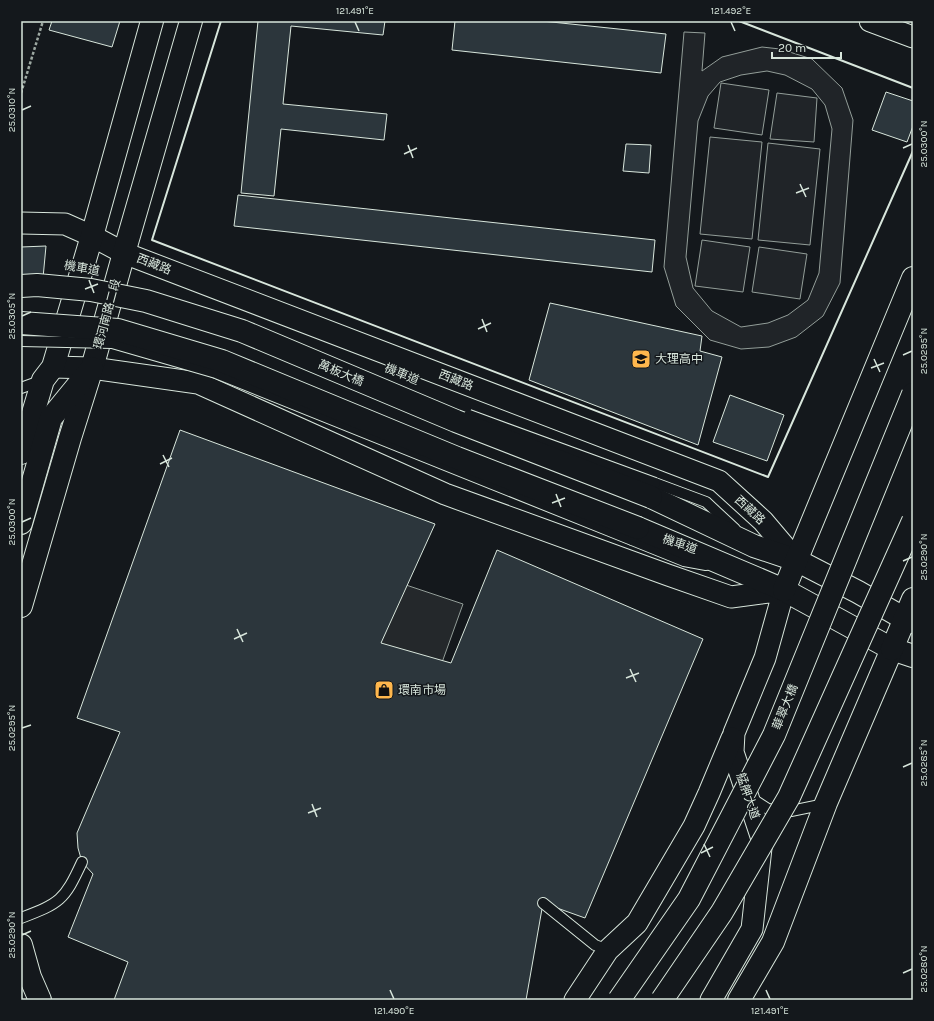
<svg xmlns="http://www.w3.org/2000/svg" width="934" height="1021" viewBox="0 0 934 1021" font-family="Karla,'Noto Sans TC',sans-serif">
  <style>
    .green { fill: #202428; stroke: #939e99; fill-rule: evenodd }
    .parking { fill: #24282b; stroke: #939e99 }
    .building { fill: #2c363c; stroke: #d8e6dc }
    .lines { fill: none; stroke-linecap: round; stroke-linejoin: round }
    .service-casing { stroke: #d8e6dc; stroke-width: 12 }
    .minor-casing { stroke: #d8e6dc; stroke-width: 23 }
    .tertiary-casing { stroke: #d8e6dc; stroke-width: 24 }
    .secondary-casing { stroke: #d8e6dc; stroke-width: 24 }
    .trunk-casing { stroke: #d8e6dc; stroke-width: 24 }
    .path { stroke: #9da8a2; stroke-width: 2.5; stroke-dasharray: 3 2; stroke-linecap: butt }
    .service { stroke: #14181c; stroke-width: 10 }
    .minor { stroke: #14181c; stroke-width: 21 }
    .tertiary { stroke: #14181c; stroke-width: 22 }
    .secondary { stroke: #14181c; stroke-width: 22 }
    .trunk { stroke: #14181c; stroke-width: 22 }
    .service-bridge-casing { stroke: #d8e6dc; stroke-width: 12; stroke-linecap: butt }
    .tertiary-bridge-casing { stroke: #d8e6dc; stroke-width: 24; stroke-linecap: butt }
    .trunk-bridge-casing { stroke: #d8e6dc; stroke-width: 24; stroke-linecap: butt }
    .service-bridge { stroke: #14181c; stroke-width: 10 }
    .tertiary-bridge { stroke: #14181c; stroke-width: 22 }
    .trunk-bridge { stroke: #14181c; stroke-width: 22 }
    .wall { stroke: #d8e6dc; stroke-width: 2 }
    .ticks { fill: none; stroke: #d8e6dc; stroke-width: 1.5 }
    .labels { text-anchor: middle; stroke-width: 3; stroke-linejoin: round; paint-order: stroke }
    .street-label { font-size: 12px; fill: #d8e6dc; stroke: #14181c }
    .poi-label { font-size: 12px; fill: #d8e6dc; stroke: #14181c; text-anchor: start }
    .neatline { fill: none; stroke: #d8e6dc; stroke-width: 1.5 }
    .ticks-label { font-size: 10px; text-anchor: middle; fill: #d8e6dc }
  </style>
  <rect width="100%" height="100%" fill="#14181c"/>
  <g class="green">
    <path d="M684,32L705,33L702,71L722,57L762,47L780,49L812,59L842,88L853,120L840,283L823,316L796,337L769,347L741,349L710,340L676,306L664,267ZM767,71L785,75L812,89L825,105L832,129L819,273L808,300L788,315L768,323L741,327L712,311L693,288L686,257L698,121L708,96L720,82L741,75Z"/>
    <polygon points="721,83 769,90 762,135 714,128"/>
    <polygon points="777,93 817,98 814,142 770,139"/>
    <polygon points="710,137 762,142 752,239 700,234"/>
    <polygon points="768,143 820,149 810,245 758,240"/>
    <polygon points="702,240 750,247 743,292 695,286"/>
    <polygon points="759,247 807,254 800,299 752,292"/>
  </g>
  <polygon class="parking" points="403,584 463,604 421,721 356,707"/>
  <g class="building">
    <polygon points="52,21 120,21 112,47 49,30"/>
    <polygon points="258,21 385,21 383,35 291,26 283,104 387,114 384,140 281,129 274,196 241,193"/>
    <polygon points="455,21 542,21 666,34 661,73 452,50"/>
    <polygon points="886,92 913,101 913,126 907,142 872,130"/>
    <polygon points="626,144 651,145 649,173 623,171"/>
    <polygon points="238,195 655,240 652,272 234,226"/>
    <polygon points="46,246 43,278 21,279 21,247"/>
    <polygon points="550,303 702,336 700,351 722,357 698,445 529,380"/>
    <polygon points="730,395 784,415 767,461 713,442"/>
    <polygon points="180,430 435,524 381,643 451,663 497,550 703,639 585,918 543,903 526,1000 114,1000 128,962 68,937 93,874 82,862 78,848 77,833 120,732 77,718"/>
  </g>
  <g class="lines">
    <g class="service-casing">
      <g id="service">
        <polyline points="21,388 43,380"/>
        <polyline points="655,483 706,502 735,529"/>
        <polyline points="632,540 684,561 706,565"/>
        <polyline points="751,798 768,809 791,811 825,804"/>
        <polyline points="543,903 595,945 608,950"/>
        <path d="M21,918C60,903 64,901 82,862"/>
      </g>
    </g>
    <g class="minor-casing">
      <g id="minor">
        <polyline points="870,21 913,37"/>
        <polyline points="21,223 65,224 92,236 124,253 719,481 763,521 796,560"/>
        <polyline points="53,367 92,368 198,383 445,494 668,575 731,597 784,590 765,658 734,733 733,752 762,839 752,929 711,1000"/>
        <polyline points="575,1000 608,950 637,923 657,889 694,826 709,793 732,738"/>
      </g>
    </g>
    <g class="tertiary-casing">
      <g id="tertiary">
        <polyline points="21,453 43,380 53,367 92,236 152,21"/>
        <polyline points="651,497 754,546 796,560 858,592 905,619 913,622"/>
        <polyline points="638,528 784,590 892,649 913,656"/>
        <polyline points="21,606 70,438 92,368 124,253 191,21"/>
        <polyline points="21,945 30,977 40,1000"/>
        <polyline points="739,1000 773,942 826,803 892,649"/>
      </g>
    </g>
    <g class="secondary-casing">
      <g id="secondary">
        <polyline points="784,590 913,278"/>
        <polyline points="892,649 913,599"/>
      </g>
    </g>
    <g class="trunk-casing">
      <polyline id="trunk" points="21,523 51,418 92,368"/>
    </g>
    <polyline class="path" points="21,93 43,21"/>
    <use href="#service" class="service"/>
    <use href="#minor" class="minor"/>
    <use href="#tertiary" class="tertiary"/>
    <use href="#secondary" class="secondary"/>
    <use href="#trunk" class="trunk"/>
    <g class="service-bridge-casing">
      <g id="service-bridge">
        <polyline points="21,341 112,343 216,373 632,540"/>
        <polyline points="469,415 655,483"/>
      </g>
    </g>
    <g class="tertiary-bridge-casing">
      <g id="tertiary-bridge">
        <polyline points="21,286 37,285 91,290 146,301 242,331 456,421 651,497"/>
        <polyline points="21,323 118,330 222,361 457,458 638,528"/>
      </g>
    </g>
    <g class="trunk-bridge-casing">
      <g id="trunk-bridge">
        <polyline points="619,1000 689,899 774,735 913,394"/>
        <polyline points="662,1000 722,912 789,797 913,521"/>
      </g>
    </g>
    <use href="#service-bridge" class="service-bridge"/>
    <use href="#tertiary-bridge" class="tertiary-bridge"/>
    <use href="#trunk-bridge" class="trunk-bridge"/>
    <g class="wall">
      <polyline points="221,21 152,240 768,477 913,151"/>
      <polyline points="739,21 913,88"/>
    </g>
  </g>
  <path class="ticks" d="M355,22L359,31M731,22L735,31M22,110L31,106M408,145L413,158M903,148L912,144M404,154L417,148M800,184L806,197M796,193L809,188M89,280L94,293M85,289L98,284M22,316L31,312M482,319L487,332M478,329L491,323M903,355L912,351M874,359L880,372M871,368L884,363M163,455L169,467M160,464L172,458M556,494L561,507M552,503L565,498M22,522L31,518M903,561L912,557M237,629L243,642M234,639L247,633M630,669L636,682M626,678L639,673M22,728L31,725M903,767L912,763M312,804L317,817M308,813L321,808M704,844L710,857M701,853L713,847M22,935L31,931M903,973L912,969M390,990L394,999M766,990L770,999"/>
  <defs>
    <g id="school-square" transform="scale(1)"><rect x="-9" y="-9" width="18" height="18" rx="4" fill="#ffb74d" stroke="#14181c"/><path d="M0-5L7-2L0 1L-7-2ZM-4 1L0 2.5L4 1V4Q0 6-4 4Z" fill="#111"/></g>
    <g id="shop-square" transform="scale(1)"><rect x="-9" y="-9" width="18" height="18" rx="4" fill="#ffb74d" stroke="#14181c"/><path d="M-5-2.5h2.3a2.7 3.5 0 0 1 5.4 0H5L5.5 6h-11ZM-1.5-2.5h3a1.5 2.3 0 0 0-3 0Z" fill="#111"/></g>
  </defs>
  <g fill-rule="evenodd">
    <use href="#school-square" x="641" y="359"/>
    <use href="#shop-square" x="384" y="690"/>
  </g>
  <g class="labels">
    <g class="street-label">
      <text transform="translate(154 264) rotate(21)" y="4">西藏路</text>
      <text transform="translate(82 268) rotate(10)" y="4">機車道</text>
      <text transform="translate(107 314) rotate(-75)" y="4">環河南路二段</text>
      <text transform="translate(341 373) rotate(23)" y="4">萬板大橋</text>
      <text transform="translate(402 374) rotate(23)" y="4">機車道</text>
      <text transform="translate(456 380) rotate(21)" y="4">西藏路</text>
      <text transform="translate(750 510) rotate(43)" y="4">西藏路</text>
      <text transform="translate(680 544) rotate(19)" y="4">機車道</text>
      <text transform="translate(785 707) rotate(-68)" y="4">華翠大橋</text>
      <text transform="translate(748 796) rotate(71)" y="4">艋舺大道</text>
    </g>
    <g class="poi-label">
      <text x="655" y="363">大理高中</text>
      <text x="398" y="694">環南市場</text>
    </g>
  </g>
  <rect width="934" height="1021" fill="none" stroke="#14181c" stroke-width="44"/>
  <path d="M772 52v6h69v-6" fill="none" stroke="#d8e6dc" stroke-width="2"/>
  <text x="778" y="52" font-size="12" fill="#d8e6dc" stroke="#14181c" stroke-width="3" paint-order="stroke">20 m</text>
  <rect x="22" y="22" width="890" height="977" class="neatline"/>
  <g class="ticks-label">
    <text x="355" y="14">121.491°E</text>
    <text x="731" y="14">121.492°E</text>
    <text transform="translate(11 110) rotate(-90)" y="4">25.0310°N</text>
    <text transform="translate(923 144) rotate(-90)" y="4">25.0300°N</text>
    <text transform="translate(11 316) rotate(-90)" y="4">25.0305°N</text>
    <text transform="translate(923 351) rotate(-90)" y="4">25.0295°N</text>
    <text transform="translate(11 522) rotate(-90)" y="4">25.0300°N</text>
    <text transform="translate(923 557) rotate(-90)" y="4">25.0290°N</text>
    <text transform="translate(11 728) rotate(-90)" y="4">25.0295°N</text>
    <text transform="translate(923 763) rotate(-90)" y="4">25.0285°N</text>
    <text transform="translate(11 935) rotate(-90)" y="4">25.0290°N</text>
    <text transform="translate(923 969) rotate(-90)" y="4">25.0280°N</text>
    <text x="394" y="1014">121.490°E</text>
    <text x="770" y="1014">121.491°E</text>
  </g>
</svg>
